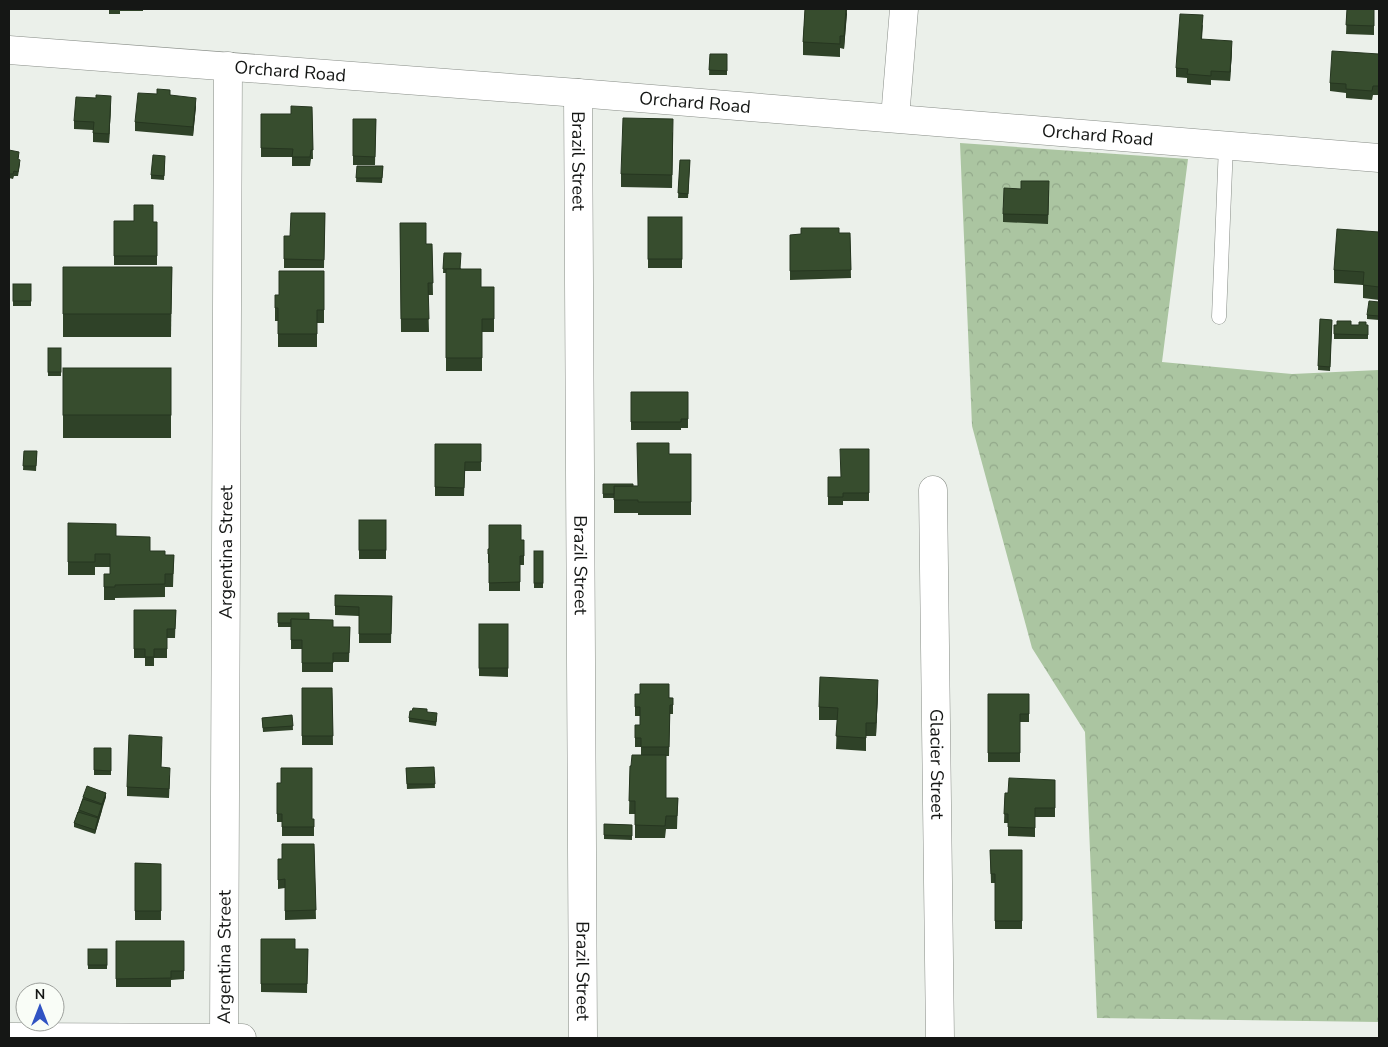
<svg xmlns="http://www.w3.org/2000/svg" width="1388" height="1047" viewBox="0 0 1388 1047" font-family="'Nunito Sans',sans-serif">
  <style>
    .forest { fill: url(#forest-crowns) }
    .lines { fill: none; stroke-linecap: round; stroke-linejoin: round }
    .service-casing { stroke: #888d87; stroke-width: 15 }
    .minor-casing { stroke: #888d87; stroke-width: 29 }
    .secondary-casing { stroke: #888d87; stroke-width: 29 }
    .service { stroke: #fff; stroke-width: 14 }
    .minor { stroke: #fff; stroke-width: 28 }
    .secondary { stroke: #fff; stroke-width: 28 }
    .wall { fill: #2f4228 }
    .shaded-wall { fill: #263620 }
    .building { fill: #374d2e; stroke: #263620 }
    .labels { text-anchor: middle; stroke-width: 5; stroke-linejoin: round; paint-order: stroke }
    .street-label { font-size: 18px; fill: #151715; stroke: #f9fdf7 }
  </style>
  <defs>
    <pattern id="forest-crowns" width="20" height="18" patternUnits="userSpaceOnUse" patternTransform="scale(1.25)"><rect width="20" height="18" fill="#abc5a1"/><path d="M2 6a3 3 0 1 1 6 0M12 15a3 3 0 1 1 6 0" fill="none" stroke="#92a88a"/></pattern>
  </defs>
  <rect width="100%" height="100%" fill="#ebf0ea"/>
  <polygon class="forest" points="960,143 1188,159 1162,362 1292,374 1379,370 1379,1022 1097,1018 1085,732 1032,648 972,426"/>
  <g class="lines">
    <g class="service-casing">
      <polyline id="service" points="1219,317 1226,145"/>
    </g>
    <g class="minor-casing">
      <g id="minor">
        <path id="s1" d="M578,93L583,1038"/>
        <polyline points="895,118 904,9"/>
        <path id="s2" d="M933,490C937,673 937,856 940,1038"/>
        <polyline points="9,1037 242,1038"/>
        <path id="s3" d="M224,1038L228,66"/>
      </g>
    </g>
    <g class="secondary-casing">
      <g id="secondary">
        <path id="s4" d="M9,50L578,93L1379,158"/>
      </g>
    </g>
    <use href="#service" class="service"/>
    <use href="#minor" class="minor"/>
    <use href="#secondary" class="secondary"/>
  </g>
  <g class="wall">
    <polygon points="96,9 143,9 143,11 120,11 120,14 109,14 109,10 96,10"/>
    <polygon points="805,9 850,9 850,10 847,10 844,49 840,48 840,57 803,55 803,42"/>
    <polygon points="1347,9 1374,9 1374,35 1346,34"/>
    <polygon points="1203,24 1202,39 1232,50 1230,81 1211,80 1211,85 1187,83 1187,78 1176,77 1176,68"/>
    <polygon points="710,54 727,54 727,75 709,75"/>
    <polygon points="1379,54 1379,95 1373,95 1372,100 1346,98 1346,93 1330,91 1330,83"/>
    <polygon points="170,95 196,106 193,136 135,131 135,122"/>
    <polygon points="111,105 109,143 93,142 93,130 74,129 74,121"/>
    <polygon points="312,107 313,159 311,159 310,166 292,166 292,157 261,157 261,114 291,114"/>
    <polygon points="353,119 376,119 375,165 353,165"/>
    <polygon points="673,132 672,188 621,187 621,174"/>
    <polygon points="9,150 19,156 18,159 20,164 18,176 14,176 13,179 9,178"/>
    <polygon points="165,160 164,180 151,179 151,175"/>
    <polygon points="680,160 690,160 688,198 678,198"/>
    <polygon points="357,166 383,166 382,183 356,182"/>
    <polygon points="1049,190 1048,224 1003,222 1003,214"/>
    <polygon points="325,213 324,268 284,268 284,236 290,236"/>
    <rect x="648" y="217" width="34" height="51"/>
    <polygon points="114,221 157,222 157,265 114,265"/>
    <polygon points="400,223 426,244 432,244 433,295 428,295 429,332 401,332"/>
    <polygon points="1379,232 1379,300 1363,298 1363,285 1334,283 1334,270"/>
    <polygon points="850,233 851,278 790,280 790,235"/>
    <polygon points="444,253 481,287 494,287 494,332 482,332 482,371 446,371 446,273 443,273"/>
    <polygon points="63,267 172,267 171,337 63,337"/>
    <polygon points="324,271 324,323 317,323 317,347 278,347 278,321 275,321 275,295 279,295"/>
    <rect x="13" y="284" width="18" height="22"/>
    <polygon points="1379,302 1379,320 1367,319 1367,315"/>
    <polygon points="1320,319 1332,320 1330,371 1318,370"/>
    <rect x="1334" y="325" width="34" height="14"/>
    <rect x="48" y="348" width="13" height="28"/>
    <rect x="63" y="368" width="108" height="70"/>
    <polygon points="631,392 688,392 688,428 681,428 681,430 631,430"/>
    <polygon points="435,444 481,444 481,471 465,471 464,496 435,496"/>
    <polygon points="869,449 869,501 843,501 843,505 828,505 828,477 841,477"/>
    <polygon points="24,451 37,451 36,471 23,470"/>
    <polygon points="669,454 691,454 691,515 638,515 638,513 614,513 614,498 603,498 603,484 638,486"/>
    <rect x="359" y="520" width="27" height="39"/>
    <polygon points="68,523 116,536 150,551 165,555 174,555 173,587 165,587 165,597 115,598 115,600 104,600 104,574 110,574 110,567 95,567 95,575 68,575"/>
    <polygon points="524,540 524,565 520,565 520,591 489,591 489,563 488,563 488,549"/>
    <rect x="534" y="551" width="9" height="37"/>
    <polygon points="335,595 392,596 391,643 359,643 359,616 335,615"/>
    <polygon points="134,610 176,610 175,638 167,638 167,658 154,658 154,666 145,666 145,658 134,658"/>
    <polygon points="278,613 309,620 333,627 350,627 349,662 333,662 333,672 302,672 302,649 291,649 291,627 278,627"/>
    <polygon points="479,624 508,624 508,677 479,676"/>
    <polygon points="302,688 332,688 333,745 302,745"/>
    <polygon points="878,693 876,736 866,736 866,751 836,749 837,720 819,720 819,707"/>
    <polygon points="635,694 673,698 673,714 670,714 669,756 666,756 666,798 678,798 677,829 666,829 665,838 635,838 635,814 629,814 630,766 631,766 641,755 641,747 635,747 635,725 640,725 640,716 635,716"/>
    <polygon points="988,694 1029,694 1029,722 1020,722 1020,762 988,762"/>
    <polygon points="427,712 437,717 436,726 409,722 409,718"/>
    <polygon points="292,715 293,730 263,732 262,718"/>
    <polygon points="162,745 161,767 170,776 169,798 127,796 127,787"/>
    <rect x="94" y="748" width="17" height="27"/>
    <polygon points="434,767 435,788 407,789 406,768"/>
    <polygon points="1055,780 1055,817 1035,817 1035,837 1008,836 1008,823 1004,823 1005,793 1008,793"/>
    <polygon points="277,783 312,819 314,819 314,836 282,836 282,822 277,822"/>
    <polygon points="83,797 106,797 95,834 74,827 74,823"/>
    <polygon points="604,824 632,825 632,840 604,839"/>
    <polygon points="314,844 316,919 285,920 285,888 278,889 278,859 282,859"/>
    <polygon points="990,850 1022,850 1022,929 995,929 995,883 991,883"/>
    <polygon points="135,863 161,864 161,920 135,920"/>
    <polygon points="261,939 295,949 308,949 307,993 261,992"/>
    <polygon points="116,941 184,941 184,979 171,980 171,987 116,987"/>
    <rect x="88" y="949" width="19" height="20"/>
  </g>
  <g class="shaded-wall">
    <polygon points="846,9 847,14 844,49 844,36"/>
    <polygon points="1232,41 1232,50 1230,81 1230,72"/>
    <polygon points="111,96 111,105 109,143 109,134"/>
    <polygon points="196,98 196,106 193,136 193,127"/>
    <polygon points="878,680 878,693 876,736 876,723"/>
    <polygon points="106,793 106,797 102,808 102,804"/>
    <polygon points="102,805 102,810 95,834 95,830 98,820 98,817"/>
  </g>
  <g class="building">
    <polygon points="805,9 846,9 844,36 840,36 840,44 803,42"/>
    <polygon points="1347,9 1374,9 1374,26 1346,25"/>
    <polygon points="1180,14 1203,15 1201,39 1232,41 1230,72 1211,71 1211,76 1187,74 1188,69 1176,68"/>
    <polygon points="1332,51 1379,54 1379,86 1373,86 1372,91 1346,89 1346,84 1330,83"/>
    <polygon points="710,54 727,54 727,71 709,70"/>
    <polygon points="157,89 170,90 170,95 196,98 193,127 135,122 138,93 157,94"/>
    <polygon points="96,95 111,96 109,134 93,133 94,122 74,121 76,97 96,98"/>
    <polygon points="291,106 312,107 313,150 311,150 310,157 292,157 293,149 261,148 261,114 291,114"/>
    <polygon points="623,118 673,119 672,175 621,174"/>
    <polygon points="353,119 376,119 375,157 353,156"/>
    <polygon points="9,150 19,152 18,159 20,160 18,172 14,171 13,174 9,174"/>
    <polygon points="153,155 165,156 164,176 151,175"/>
    <polygon points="680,160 690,160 688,194 678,193"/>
    <polygon points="357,166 383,166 382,178 356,178"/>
    <polygon points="1021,181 1049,181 1048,215 1003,214 1004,188 1021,189"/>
    <polygon points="134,205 153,205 153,222 157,222 157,256 114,256 114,221 134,221"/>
    <polygon points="291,213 325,213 324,260 284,259 284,236 290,236"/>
    <rect x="648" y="217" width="34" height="42"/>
    <polygon points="400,223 426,223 426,244 432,244 433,283 428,283 429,319 401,319"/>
    <polygon points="801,228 839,228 839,233 850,233 851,270 790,271 790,235 801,234"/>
    <polygon points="1337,229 1379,232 1379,287 1363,285 1364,272 1334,270"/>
    <polygon points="444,253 461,253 460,269 443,269"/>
    <polygon points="63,267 172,267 171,314 63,314"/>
    <polygon points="446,269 481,269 481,287 494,287 494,319 482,319 482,358 446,358"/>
    <polygon points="279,271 324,271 324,310 317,310 317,334 278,334 278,308 275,308 275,295 279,295"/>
    <rect x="13" y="284" width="18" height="17"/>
    <polygon points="1369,301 1379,302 1379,316 1367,315"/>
    <polygon points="1320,319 1332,320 1330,367 1318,366"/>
    <polygon points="1337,321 1351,321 1351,325 1359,325 1359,322 1366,322 1366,325 1368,325 1368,335 1334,334 1334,325 1337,325"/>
    <rect x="48" y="348" width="13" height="24"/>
    <rect x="63" y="368" width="108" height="47"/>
    <polygon points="631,392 688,392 688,419 681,419 681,422 631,422"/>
    <polygon points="637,443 669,443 669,454 691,454 691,502 638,502 638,500 614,500 614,486 638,486"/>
    <polygon points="435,444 481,444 481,462 465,462 464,488 435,487"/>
    <polygon points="840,449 869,449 869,493 843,493 843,497 828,497 828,477 841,477"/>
    <polygon points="24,451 37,451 36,466 23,466"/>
    <polygon points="603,484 633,484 633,486 614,486 614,494 603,494"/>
    <rect x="359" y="520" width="27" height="30"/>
    <polygon points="68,523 116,524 116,536 150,537 150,551 165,551 165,555 174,555 173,574 165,574 165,584 115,585 115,587 104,587 104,574 110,574 110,554 95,554 95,562 68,562"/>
    <polygon points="489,525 521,525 521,540 524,540 524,556 520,556 520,582 489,583 489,554 488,554 488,549 489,549"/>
    <rect x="534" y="551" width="9" height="32"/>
    <polygon points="335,595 392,596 391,634 359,634 359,607 335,606"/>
    <polygon points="134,610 176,610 175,629 167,629 167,649 154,649 154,657 145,657 145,649 134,649"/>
    <polygon points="278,613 309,613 309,620 291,619 291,623 278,623"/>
    <polygon points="291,619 333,620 333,627 350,627 349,653 333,653 333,663 302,663 302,640 291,640"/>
    <rect x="479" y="624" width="29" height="44"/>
    <polygon points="820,677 878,680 876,723 866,723 866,738 836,736 838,708 819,707"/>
    <polygon points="640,684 669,684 669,698 673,698 673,705 670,705 669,747 641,747 641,738 635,738 635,725 640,725 640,707 635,707 635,694 640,694"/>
    <polygon points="302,688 332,688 333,736 302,736"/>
    <polygon points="988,694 1029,694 1029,714 1020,714 1020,753 988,753"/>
    <polygon points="413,708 427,709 427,712 437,713 436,722 409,718 410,711 412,711"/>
    <polygon points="292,715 293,726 263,728 262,718"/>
    <polygon points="129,735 162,737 161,767 170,768 169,789 127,787"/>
    <polygon points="94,748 111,748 111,771 94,770"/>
    <polygon points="632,755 666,755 666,798 678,798 677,816 666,816 665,826 635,825 635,801 629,801 630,766 631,766"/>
    <polygon points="434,767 435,784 407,784 406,768"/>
    <polygon points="281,768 312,768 312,819 314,819 314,827 282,827 282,814 277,814 277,783 281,783"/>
    <polygon points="1009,778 1055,780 1055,808 1035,808 1035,828 1008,827 1008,814 1004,814 1005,793 1008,793"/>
    <polygon points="87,786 106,793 102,804 83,797"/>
    <polygon points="83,799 102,805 98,817 79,810"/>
    <polygon points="78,812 98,818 95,830 74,823"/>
    <polygon points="604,824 632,825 632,836 604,835"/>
    <polygon points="282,844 314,844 316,910 285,911 285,879 278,880 278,859 282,859"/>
    <polygon points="990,850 1022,850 1022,921 995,921 995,874 991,874"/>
    <polygon points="135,863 161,864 161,911 135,911"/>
    <polygon points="261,939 295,939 295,949 308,949 307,984 261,984"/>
    <polygon points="116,941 184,941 184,971 171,971 171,978 116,979"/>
    <rect x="88" y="949" width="19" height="16"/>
  </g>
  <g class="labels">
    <g class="street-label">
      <text dy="6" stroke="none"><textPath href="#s4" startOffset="282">Orchard Road</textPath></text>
      <text dy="6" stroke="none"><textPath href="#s4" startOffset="688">Orchard Road</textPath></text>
      <text dy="6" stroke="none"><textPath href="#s4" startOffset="1092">Orchard Road</textPath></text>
      <text dy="6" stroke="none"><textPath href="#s1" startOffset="68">Brazil Street</textPath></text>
      <text dy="6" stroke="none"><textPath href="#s3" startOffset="486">Argentina Street</textPath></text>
      <text dy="6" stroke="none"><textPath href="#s1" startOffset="472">Brazil Street</textPath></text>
      <text dy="6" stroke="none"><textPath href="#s2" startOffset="274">Glacier Street</textPath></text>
      <text dy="6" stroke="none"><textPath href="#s3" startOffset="81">Argentina Street</textPath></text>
      <text dy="6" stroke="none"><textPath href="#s1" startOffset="878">Brazil Street</textPath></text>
    </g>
  </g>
  <rect width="1388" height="1047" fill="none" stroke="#151715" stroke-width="20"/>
  <g transform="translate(40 1007)"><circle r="24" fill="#f9fdf7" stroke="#9ea19d"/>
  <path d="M0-4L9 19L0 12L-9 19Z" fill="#3053c3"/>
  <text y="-8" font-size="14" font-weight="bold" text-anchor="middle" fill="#151715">N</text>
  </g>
</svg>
